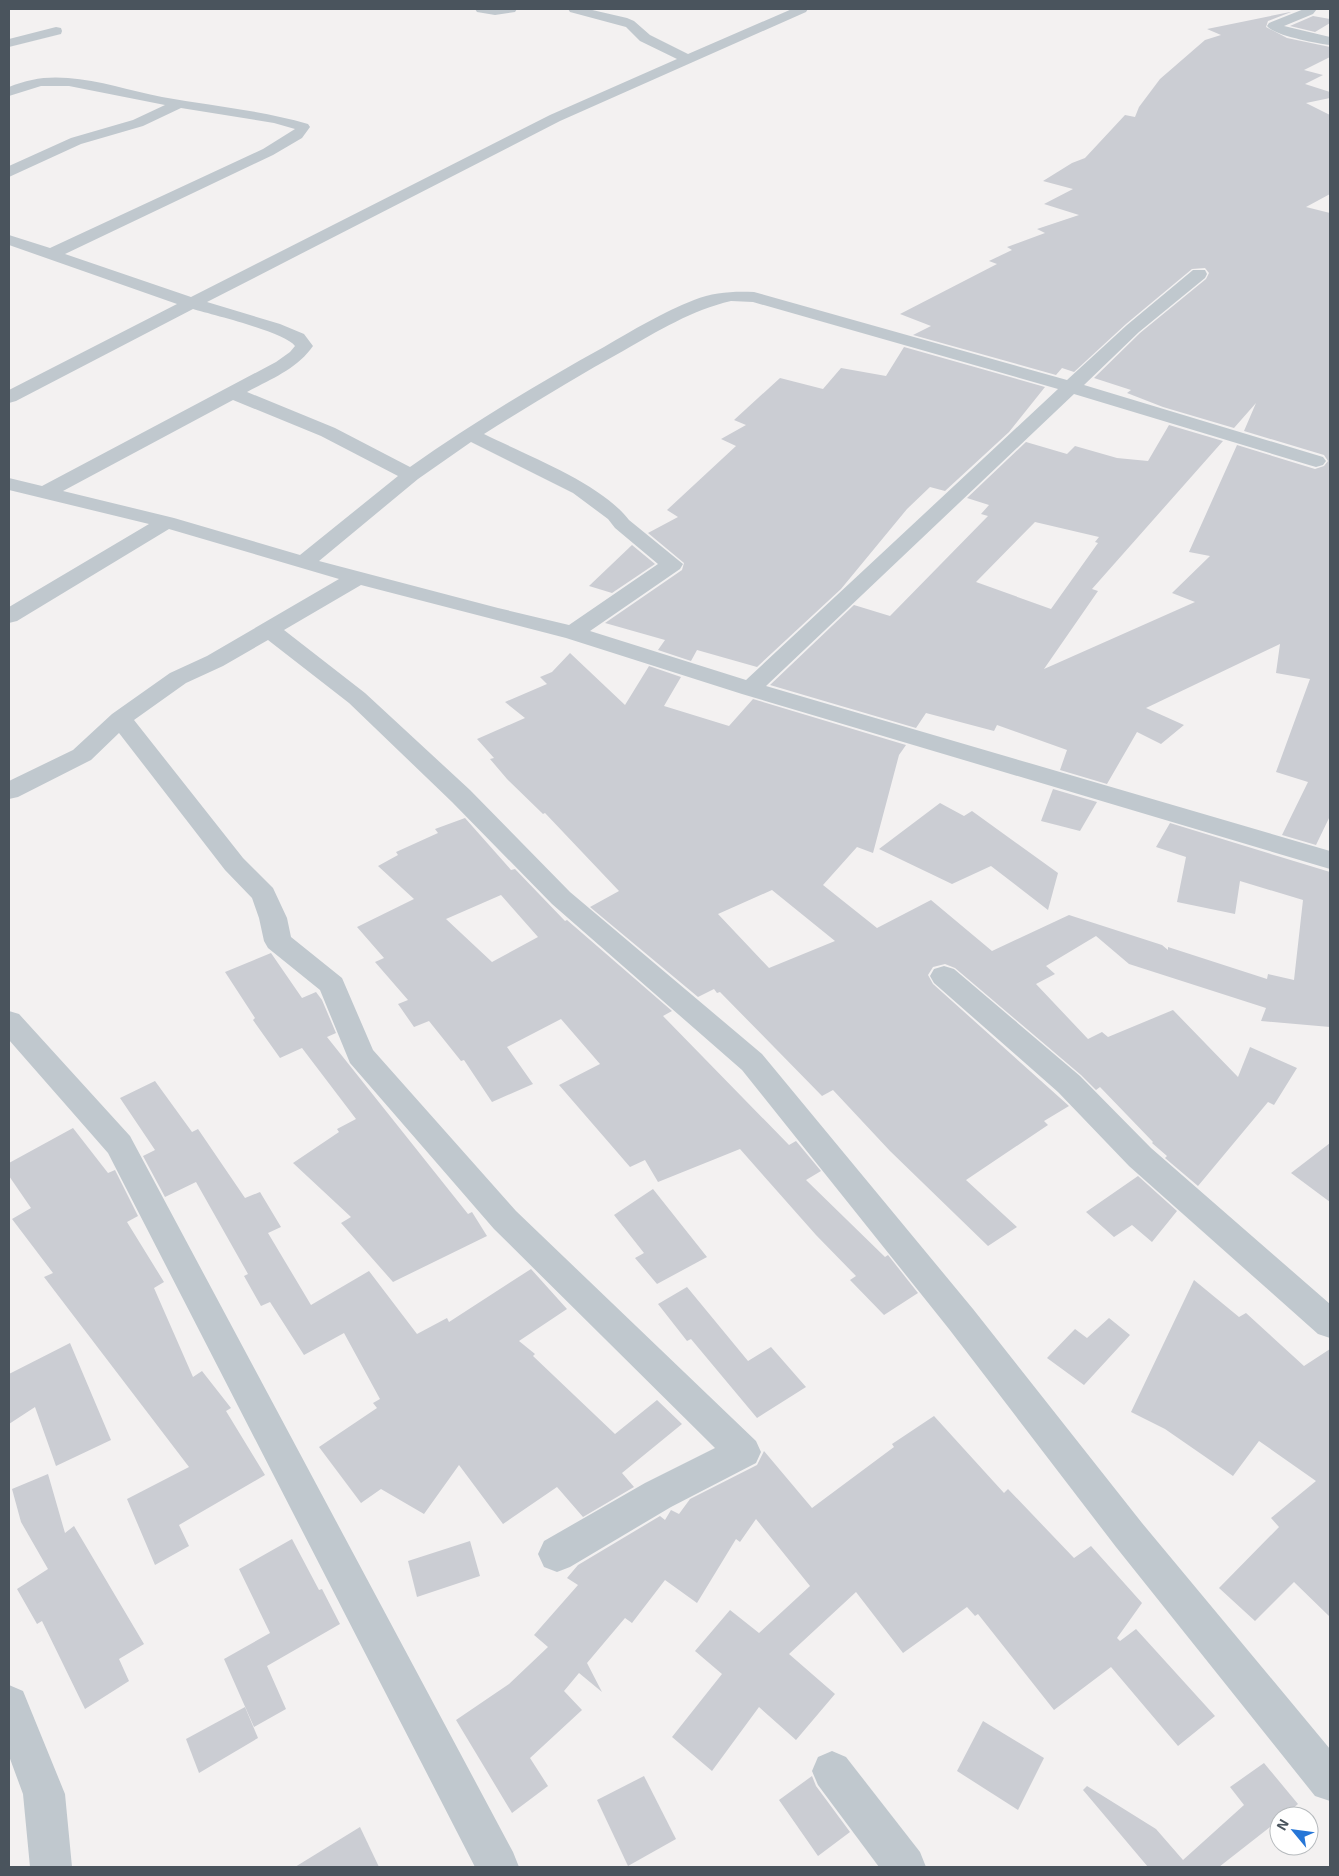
<svg xmlns="http://www.w3.org/2000/svg" width="1339" height="1876" viewBox="0 0 1339 1876" font-family="'Exo 2',sans-serif">
  <style>
    .building { fill: #cbcdd3; fill-rule: evenodd }
    .lines { fill: none; stroke-linecap: round; stroke-linejoin: round }
    .street { fill: #c0c8ce; fill-rule: evenodd }
  </style>
  <rect width="100%" height="100%" fill="#f3f1f1"/>
  <g class="building">
    <path d="M1290,12H1291L1268,21L1266,27L1287,38L1330,47V57L1304,70L1323,75L1305,84L1330,92V98L1306,103L1330,115V194L1306,207L1330,213V816L1316,845L1282,835L1308,782L1276,772L1310,679L1276,673L1280,644L1146,708L1184,725L1161,744L1137,732L1107,784L1060,770L1067,750L997,725L994,731L926,713L916,728L770,685L854,605L890,616L988,516L981,514L989,505L967,498L1026,442L1067,454L1075,446L1117,458L1148,461L1169,425L1223,441L1092,589L1098,591L1044,669L1195,602L1172,593L1210,556L1189,552L1237,445L1315,469L1324,466L1328,461L1324,455L1244,431L1256,403L1234,428L1163,407L1127,393L1131,390L1094,378L1140,333L1206,279L1209,273L1205,268L1192,269L1126,324L1074,372L1062,368L1056,375L913,335L931,326L900,314L997,264L989,261L1012,250L1007,247L1045,233L1037,229L1079,215L1044,204L1073,189L1043,181L1072,163L1085,158L1125,115L1135,117L1139,107L1160,79L1205,40L1221,35L1207,29ZM1035,522L1099,537L1095,542L1098,543L1051,609L976,582Z"/>
    <polygon points="1313,16 1330,19 1330,23 1315,32 1290,26"/>
    <polygon points="904,347 1045,387 1009,432 945,491 930,487 907,509 841,589 757,667 697,650 691,661 658,650 665,640 605,623 682,570 684,563 648,533 678,517 667,510 736,446 721,439 746,425 734,420 780,378 823,389 841,368 886,376"/>
    <polygon points="632,545 655,564 612,593 589,586"/>
    <path d="M570,653L625,705L649,666L681,677L664,706L729,726L753,699L906,745L899,755L873,853L857,847L823,885L877,928L931,900L992,951L1069,915L1162,945L1168,950V947L1267,979L1268,974L1294,980L1303,900L1240,881L1235,914L1177,902L1186,857L1156,847L1170,823L1330,872V1027L1261,1021L1266,1008L1129,964L1096,936L1046,966L1055,974L1036,984L1088,1039L1102,1032L1108,1037L1173,1010L1238,1077L1250,1047L1297,1068L1274,1105L1268,1102L1198,1186L1165,1158L1167,1156L1152,1143L1153,1142L1100,1087L1096,1090L1081,1075L955,968L945,964L933,967L928,975L933,984L1069,1106L1044,1121L1048,1125L966,1180L1017,1227L988,1246L890,1151L833,1090L822,1096L720,992L717,993L714,989L698,997L590,907L619,891L545,813L543,814L507,779L490,759L494,758L477,739L525,718L505,702L547,684L540,677L552,672ZM772,890L835,941L769,968L718,914Z"/>
    <polygon points="1053,789 1097,802 1080,831 1041,821"/>
    <polygon points="940,803 964,816 972,811 1058,873 1048,910 991,866 952,884 879,849"/>
    <path d="M465,818L511,870L515,869L565,921L567,920L672,1011L663,1016L789,1145L796,1141L821,1171L806,1180L885,1257L888,1255L918,1293L884,1315L850,1280L856,1276L816,1235L740,1149L658,1182L645,1160L630,1167L559,1085L600,1064L561,1019L507,1047L533,1084L492,1102L464,1060L461,1061L429,1021L414,1027L398,1004L408,1000L375,962L384,958L357,927L414,899L378,866L398,855L396,852L438,833L435,829ZM501,895L538,937L492,962L446,919Z"/>
    <polygon points="271,953 302,998 316,992 322,1000 336,1033 327,1037 468,1214 472,1212 487,1236 393,1282 341,1223 351,1217 293,1163 339,1132 337,1129 356,1119 302,1048 280,1058 253,1020 255,1018 225,972"/>
    <polygon points="155,1081 192,1132 198,1129 245,1198 260,1192 281,1227 268,1233 311,1305 369,1271 417,1334 447,1318 449,1322 531,1269 567,1309 519,1341 535,1354 533,1356 615,1434 657,1400 682,1424 622,1473 634,1487 583,1517 557,1487 503,1524 459,1465 424,1514 381,1489 361,1503 319,1447 377,1408 373,1403 380,1399 344,1333 304,1355 270,1302 261,1306 244,1276 248,1274 196,1182 165,1197 143,1156 155,1150 120,1098"/>
    <polygon points="73,1128 108,1173 115,1170 138,1216 127,1222 164,1282 154,1288 193,1377 202,1371 231,1408 226,1411 265,1475 179,1525 189,1546 155,1565 127,1499 189,1467 44,1277 53,1273 12,1219 31,1208 9,1176 9,1163"/>
    <polygon points="1330,1143 1330,1202 1291,1173"/>
    <polygon points="1138,1176 1177,1211 1152,1242 1132,1225 1114,1237 1086,1212"/>
    <polygon points="653,1189 707,1257 657,1284 635,1258 644,1253 614,1215"/>
    <polygon points="1194,1280 1239,1317 1246,1313 1304,1366 1330,1349 1330,1617 1294,1582 1255,1621 1219,1588 1279,1527 1271,1518 1316,1481 1259,1441 1233,1476 1165,1429 1131,1412"/>
    <polygon points="687,1287 748,1361 771,1347 806,1387 757,1418 691,1339 687,1341 658,1304"/>
    <polygon points="1109,1318 1130,1335 1084,1385 1047,1358 1075,1329 1087,1338"/>
    <polygon points="70,1343 111,1440 56,1466 35,1407 9,1424 9,1374"/>
    <polygon points="934,1416 1004,1493 1008,1489 1074,1558 1091,1546 1142,1603 1117,1638 1120,1641 1136,1629 1215,1716 1178,1746 1111,1667 1054,1710 978,1614 975,1616 967,1607 903,1653 856,1592 789,1654 835,1694 796,1740 759,1707 712,1771 672,1737 722,1674 695,1651 730,1610 759,1633 810,1586 756,1519 740,1542 736,1539 697,1603 665,1580 632,1623 625,1618 587,1663 602,1692 579,1673 564,1691 582,1710 530,1758 548,1786 512,1813 456,1720 509,1684 548,1647 534,1635 578,1585 567,1578 578,1565 660,1516 665,1520 671,1510 679,1514 690,1499 757,1465 764,1451 812,1508 894,1447 892,1444"/>
    <polygon points="48,1474 65,1533 74,1526 144,1644 119,1659 129,1681 85,1709 42,1621 37,1624 17,1589 48,1569 21,1522 12,1489"/>
    <polygon points="292,1539 319,1590 322,1589 340,1624 267,1666 286,1709 254,1727 224,1659 270,1633 239,1569"/>
    <polygon points="470,1541 480,1576 417,1597 408,1561"/>
    <polygon points="245,1707 258,1738 199,1773 186,1739"/>
    <polygon points="983,1721 1044,1758 1018,1810 957,1771"/>
    <polygon points="1264,1763 1298,1804 1284,1816 1279,1816 1279,1820 1219,1867 1148,1867 1083,1790 1087,1786 1156,1829 1183,1860 1244,1805 1230,1787"/>
    <polygon points="644,1776 676,1839 628,1866 597,1800"/>
    <polygon points="812,1776 816,1786 850,1832 818,1856 779,1800"/>
    <polygon points="360,1827 379,1867 295,1867"/>
  </g>
  <g class="lines">
    <g class="street">
      <polygon points="475,9 517,9 515,12 495,15 477,12"/>
      <path d="M568,9H588L627,18L634,21L650,35L688,54L792,9H808L806,12L560,121L207,302L280,324L304,334L313,346C297,369 271,379 247,392L335,428L410,467C473,423 537,384 604,347C633,330 663,312 694,300C714,292 734,291 754,292L1067,380L1127,325L1193,270H1205L1207,274L1205,278L1139,332L1084,385L1323,457L1326,461L1323,465L1316,467L1309,465L1074,394L766,686L1330,851V869L742,694L566,638L361,585L284,630L365,693L470,790L570,892L762,1054L973,1309L1142,1523L1330,1749V1801L1315,1796L1116,1547L949,1329L742,1070L552,904L452,802L349,703L268,640L223,666L186,683L134,720L243,858L273,888L287,918L291,937L342,978L373,1050L516,1211L756,1441L761,1452L756,1463L671,1507L570,1567L557,1572L544,1567L538,1554L544,1541L645,1483L715,1448L494,1229L350,1063L320,990L268,948L264,941L259,918L252,898L225,870L119,733L91,760L18,797L9,799V781L73,750L112,714L170,673L207,656L339,579L169,529L17,621L9,623V607L149,524L9,490V478L42,486L276,362L290,352L295,346C285,332 213,315 193,309L16,401L9,403V390L177,304L9,245V235L50,248L263,149L295,129L274,123L181,108L143,126L81,144L9,177V166L71,138L133,120L165,105L69,86H41L9,96V87C28,79 47,76 68,78C99,80 131,91 162,97C211,106 260,110 308,124L310,127L302,138L273,155L65,254L191,297L550,115L677,59L640,41L626,27L570,12ZM731,301L753,302L1058,389L746,680L590,631L680,569L683,564L629,520C601,483 526,455 484,434C530,405 576,377 623,351C658,331 692,310 731,301ZM233,400L321,436L398,476L300,555L174,518L63,491ZM471,442L573,493L608,519L615,528L658,564L569,625L498,608L319,561L418,479Z"/>
      <path d="M1304,9H1317L1313,14L1284,26L1330,37V45C1317,43 1275,36 1267,26L1269,23Z"/>
      <polygon points="56,27 61,28 62,31 61,34 9,47 9,39"/>
      <polygon points="944,966 954,969 1080,1076 1151,1148 1330,1304 1330,1338 1318,1334 1129,1166 1058,1092 934,983 930,976 934,969"/>
      <polygon points="9,1011 19,1014 130,1136 513,1852 519,1867 475,1867 108,1153 9,1040"/>
      <polygon points="9,1685 23,1691 65,1794 72,1867 30,1867 23,1794 9,1756"/>
      <polygon points="832,1751 846,1757 920,1852 926,1867 879,1867 818,1785 812,1771 818,1757"/>
    </g>
  </g>
  <rect width="1339" height="1876" fill="none" stroke="#4a545d" stroke-width="20"/>
  <g transform="translate(1294 1831) rotate(299)"><circle r="24" fill="#ffffff" stroke="#b7bbbe"/>
  <path d="M0-4L9 19L0 12L-9 19Z" fill="#2676d7"/>
  <text y="-8" font-size="14" font-weight="bold" text-anchor="middle" fill="#4a545d">N</text>
  </g>
</svg>
